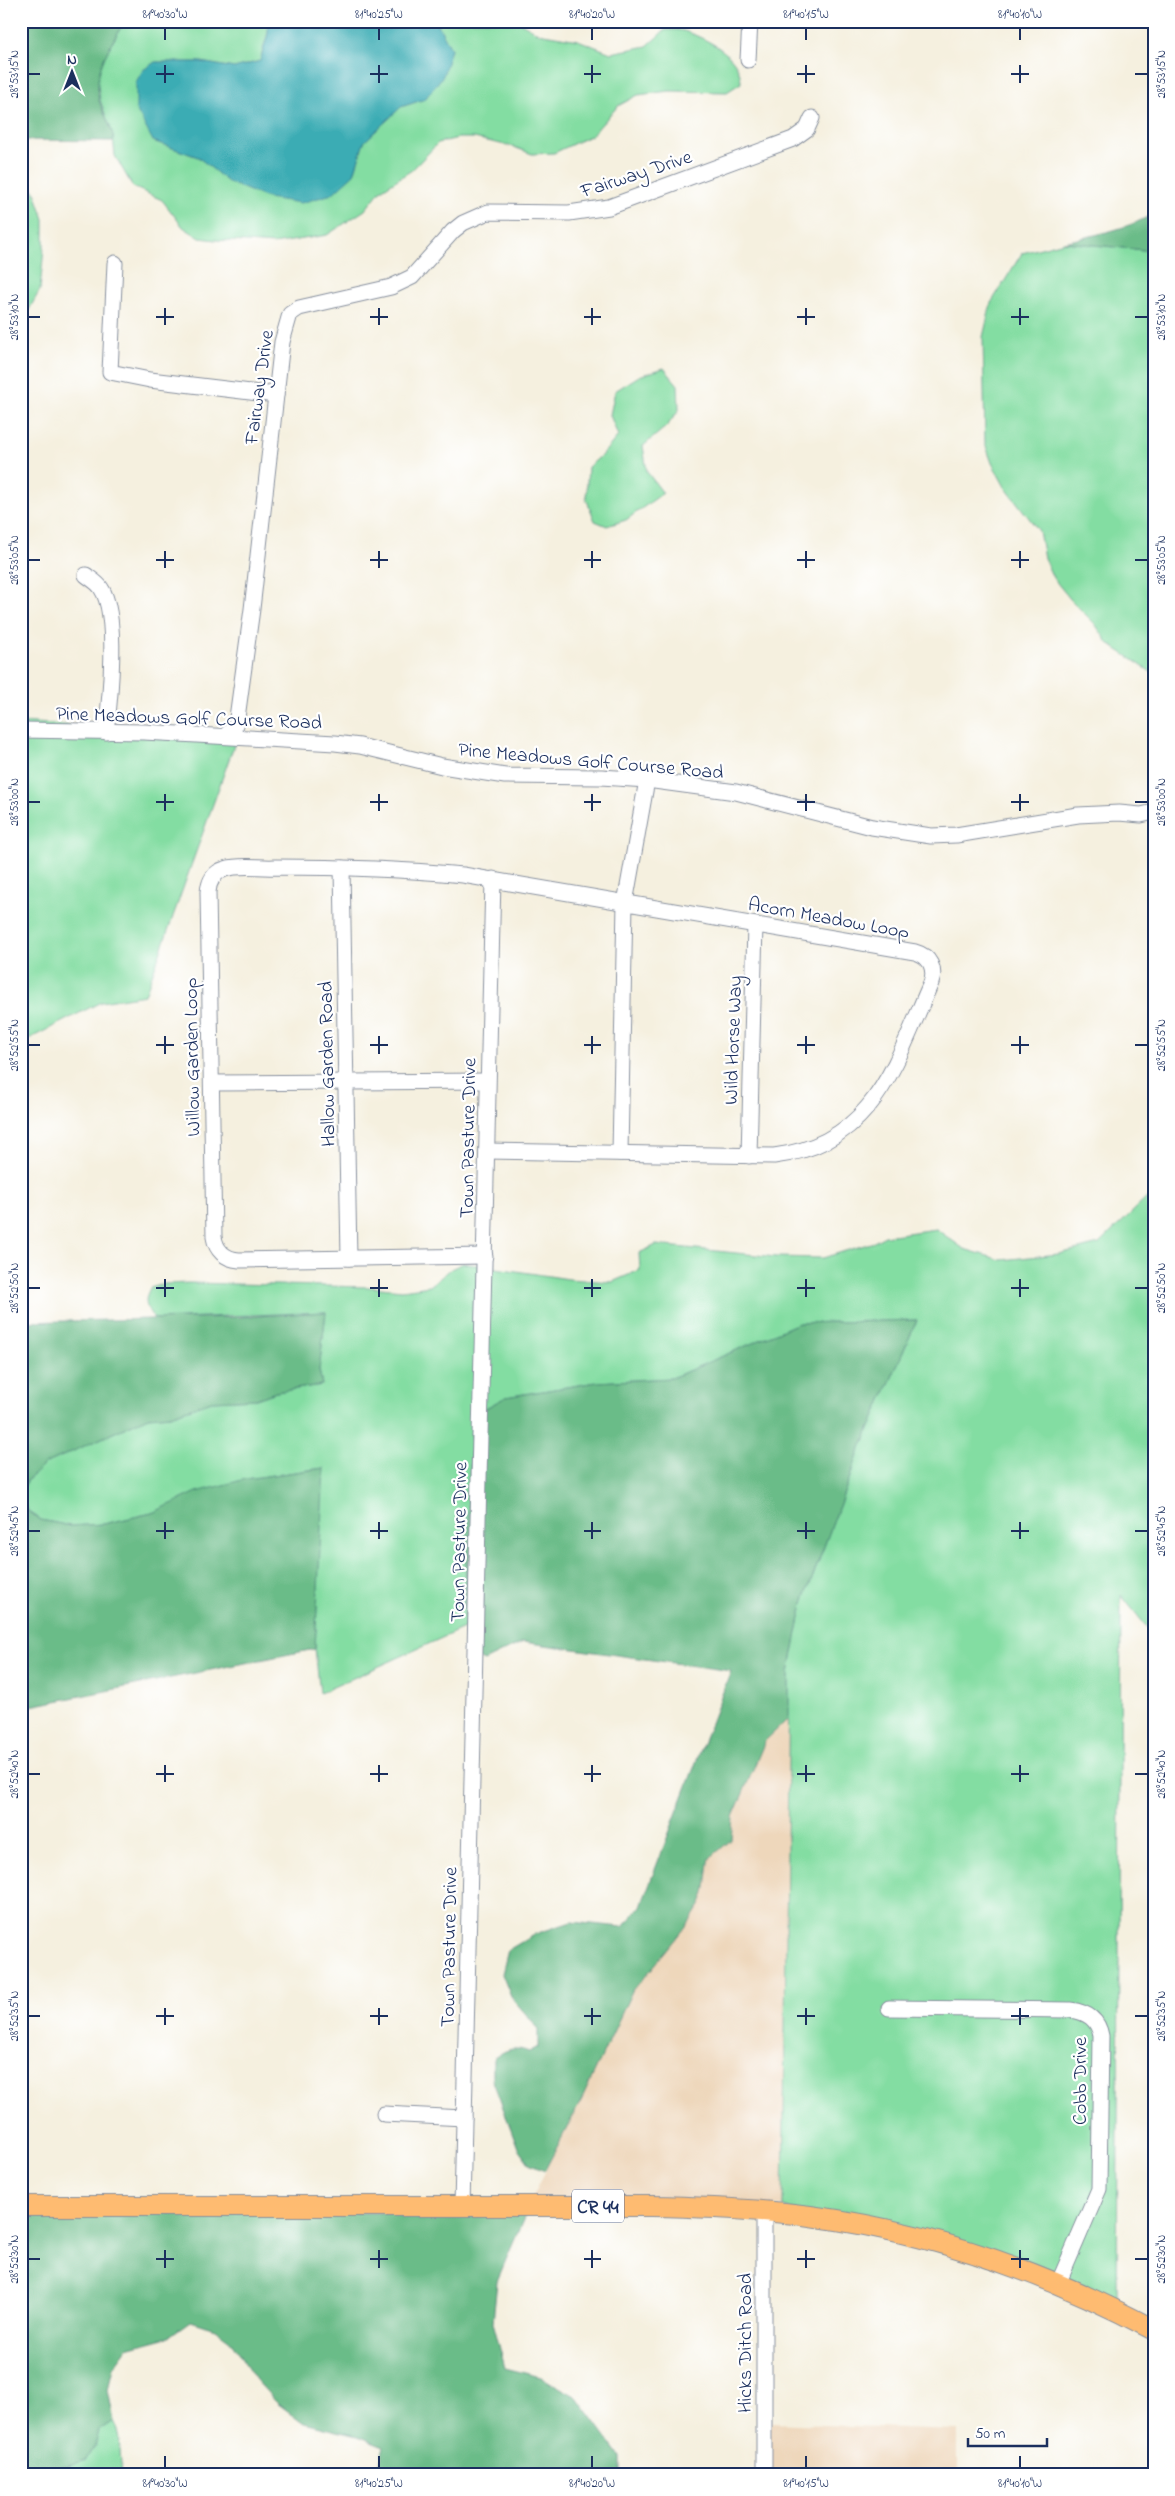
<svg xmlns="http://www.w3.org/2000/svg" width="1175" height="2496" viewBox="0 0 1175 2496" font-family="'Indie Flower',sans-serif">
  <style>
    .built { fill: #eed7bb }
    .green { fill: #83dda2; stroke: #4f8680 }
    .forest { fill: #6abc88; stroke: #427673 }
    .water { fill: #3aacb4; stroke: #2a6e89 }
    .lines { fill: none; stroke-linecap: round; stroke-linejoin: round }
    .minor-casing { stroke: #88909e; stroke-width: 17 }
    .major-casing { stroke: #88909e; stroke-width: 22 }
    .minor { stroke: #fff; stroke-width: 15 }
    .major { stroke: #febb71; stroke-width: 20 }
    .ticks { fill: none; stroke: #1b2f5e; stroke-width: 2 }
    .labels { text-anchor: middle; stroke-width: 4.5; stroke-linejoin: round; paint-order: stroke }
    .shield { fill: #fff; stroke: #5f6d8e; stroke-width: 1 }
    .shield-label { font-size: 19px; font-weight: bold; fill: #1b2f5e }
    .street-label { font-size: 20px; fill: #1b2f5e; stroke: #fff }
    .neatline { fill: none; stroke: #1b2f5e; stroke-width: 2 }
    .ticks-label { font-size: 12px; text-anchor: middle; fill: #1b2f5e }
  </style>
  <rect width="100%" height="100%" fill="#fff"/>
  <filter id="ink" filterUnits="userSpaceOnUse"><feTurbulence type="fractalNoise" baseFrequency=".02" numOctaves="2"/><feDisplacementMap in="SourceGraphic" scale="10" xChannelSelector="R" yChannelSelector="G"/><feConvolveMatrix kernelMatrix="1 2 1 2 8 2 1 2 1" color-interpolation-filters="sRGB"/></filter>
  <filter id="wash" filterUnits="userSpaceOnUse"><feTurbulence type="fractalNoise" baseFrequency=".0096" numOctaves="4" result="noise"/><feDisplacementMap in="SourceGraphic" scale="20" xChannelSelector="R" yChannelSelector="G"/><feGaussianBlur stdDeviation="1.12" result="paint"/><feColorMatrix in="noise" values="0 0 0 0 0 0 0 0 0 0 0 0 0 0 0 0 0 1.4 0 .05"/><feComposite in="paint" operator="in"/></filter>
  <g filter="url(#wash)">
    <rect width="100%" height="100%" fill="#f5f0df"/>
    <g class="built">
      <polygon points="789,1718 783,2207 531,2201 633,1989 642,1981 689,1920 703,1898 707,1882 710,1858 731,1840 733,1817 765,1741"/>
      <polygon points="770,2423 958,2430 958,2475 770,2475"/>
    </g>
    <g class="green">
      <path d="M141,21H268V33L260,61L234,68L201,62H155L153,141L198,157L229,182L267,198L354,174L364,142L401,107L425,99L451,49L436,21H518L538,33L578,40L611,53L647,46L665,30C671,30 678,29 684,31C707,39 741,55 741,83L727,92L669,91L638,95L618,106L592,135L554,153L532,154L514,147L474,138H458L438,143L412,170L381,190L365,210L327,235L274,244L216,240L200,238L183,227L162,200L133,187L115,156L113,136L100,100L97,78L104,58L121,27Z"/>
      <polygon points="21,170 35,192 44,219 44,248 40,290 21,324"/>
      <polygon points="1064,242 1154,251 1154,674 1109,644 1095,624 1071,600 1053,578 1044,558 1039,531 1005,487 992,463 985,443 983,337 991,303 1022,253"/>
      <polygon points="664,368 678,385 679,410 667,426 643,446 647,472 663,493 626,520 607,526 595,521 586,498 588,467 602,455 618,436 610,415 615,391 639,376"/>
      <polygon points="21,722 237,737 145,995 101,1002 21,1043"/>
      <path d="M1154,1191V1636L1121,1595L1117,2300L783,2207L789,1672L803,1603L860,1450L917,1320L799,1323L672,1378L597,1382L506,1397L473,1415L464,1603L466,1627L320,1693L315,1649L323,1468L246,1479L152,1513L104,1524L70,1526L41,1520L28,1511L21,1498V1490L28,1480L45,1464L148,1417L170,1415L212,1401L256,1399L276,1392L322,1385L319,1370L326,1312L154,1319C146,1307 143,1302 150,1288L164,1284L189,1283L370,1287L402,1290L430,1286L451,1269L463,1263L569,1279L612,1282L640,1270L639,1253L656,1245L776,1257L823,1258L874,1242L885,1236L936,1229L964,1249L1001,1260L1059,1254L1099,1244Z"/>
      <path d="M114,2421C122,2441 119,2453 122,2473L129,2475H57L55,2468L87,2460L95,2446L99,2431Z"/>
    </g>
    <g class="forest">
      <path d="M21,21H141L121,27C108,50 93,72 99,100C103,114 112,126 114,141L21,140Z"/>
      <path d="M1154,212V251L1064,242C1086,237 1138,227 1154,212Z"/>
      <polygon points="326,1312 319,1370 322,1385 276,1392 256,1399 212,1401 170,1415 148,1417 45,1464 28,1480 21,1490 21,1322 240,1317"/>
      <path d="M917,1320L860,1450L803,1603L789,1672V1718L765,1741L733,1817L731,1840L710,1858C707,1871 708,1883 704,1896C694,1922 659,1958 642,1981L633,1989L583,2097L545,2170L529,2163L518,2148L493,2081V2059C506,2049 514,2046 529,2052L538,2047V2028L511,1997L502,1974L508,1950L535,1934L571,1922L623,1927L641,1906L731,1671L523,1642L484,1661L473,1656L466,1630L464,1603L473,1415L506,1397L597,1382L672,1378L799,1323Z"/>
      <polygon points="324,1468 315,1649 21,1708 21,1498 28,1511 41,1520 70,1526 104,1524 152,1513 197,1492 246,1479"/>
      <polygon points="21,2212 526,2213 497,2281 493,2322 505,2368 541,2377 577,2397 620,2456 620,2475 367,2475 380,2462 384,2446 358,2436 304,2423 277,2403 256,2380 230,2340 215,2329 190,2321 168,2337 127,2348 113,2367 108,2390 114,2421 99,2431 95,2445 87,2460 55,2468 57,2475 21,2475"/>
    </g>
    <polygon class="water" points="268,21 436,21 451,49 443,76 425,99 401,107 364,142 354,174 332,194 301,203 267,198 228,182 198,157 153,141 136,109 136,82 143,70 155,62 201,62 234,68 260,61 268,33"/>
  </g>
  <g filter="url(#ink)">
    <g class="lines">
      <g class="minor-casing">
        <g id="minor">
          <polyline points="748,60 750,21"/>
          <polyline points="115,263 110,372 150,380 276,395"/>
          <path d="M86,575C91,579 98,583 101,588C119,614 110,700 106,732"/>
          <polyline points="21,730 144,732 335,743 360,746 442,766 505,776 601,777 647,780 736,792 872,827 931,836 956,835 1078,815 1119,813 1141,815 1154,812"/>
          <polyline points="225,736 236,725 252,609 282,342 290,314 299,308 391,287 412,277 453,231 463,223 488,212 569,213 609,207 793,139 807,129 812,118"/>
          <polyline points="342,868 349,1258"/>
          <polyline points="212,1083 487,1081"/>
          <polyline points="620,1153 625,903 647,780"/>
          <polyline points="749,1156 755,925"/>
          <path d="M485,1256L239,1260C225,1259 216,1250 214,1237L208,892C209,881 214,872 225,869C240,864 260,868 275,867C338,867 401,869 463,875L915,952C930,956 936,969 931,983C895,1063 875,1144 774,1156L487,1151"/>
          <path d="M889,2008L1070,2010C1087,2012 1098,2019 1101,2036L1099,2189L1058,2284"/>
          <polyline points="384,2114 464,2118"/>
          <polyline points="462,2207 493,879"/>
          <polyline points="764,2475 764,2211"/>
        </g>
      </g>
      <g class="major-casing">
        <path id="major" d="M21,2206H650C704,2207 757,2209 810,2216C931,2232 1046,2272 1154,2330"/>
      </g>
      <use href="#minor" class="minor"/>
      <use href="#major" class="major"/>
    </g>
  </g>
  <path class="ticks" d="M165,28V40M379,28V40M592,28V40M806,28V40M1020,28V40M165,65V83M379,65V83M592,65V83M806,65V83M1020,65V83M28,74H40M156,74H174M370,74H388M584,74H601M797,74H815M1011,74H1029M1135,74H1148M165,308V325M379,308V325M592,308V325M806,308V325M1020,308V325M28,317H40M156,317H174M370,317H388M584,317H601M797,317H815M1011,317H1029M1135,317H1148M165,551V568M379,551V568M592,551V568M806,551V568M1020,551V568M28,560H40M156,560H174M370,560H388M584,560H601M797,560H815M1011,560H1029M1135,560H1148M165,794V811M379,794V811M592,794V811M806,794V811M1020,794V811M28,802H40M156,802H174M370,802H388M584,802H601M797,802H815M1011,802H1029M1135,802H1148M165,1036V1054M379,1036V1054M592,1036V1054M806,1036V1054M1020,1036V1054M28,1045H40M156,1045H174M370,1045H388M584,1045H601M797,1045H815M1011,1045H1029M1135,1045H1148M165,1279V1297M379,1279V1297M592,1279V1297M806,1279V1297M1020,1279V1297M28,1288H40M156,1288H174M370,1288H388M584,1288H601M797,1288H815M1011,1288H1029M1135,1288H1148M165,1522V1539M379,1522V1539M592,1522V1539M806,1522V1539M1020,1522V1539M28,1531H40M156,1531H174M370,1531H388M584,1531H601M797,1531H815M1011,1531H1029M1135,1531H1148M165,1765V1782M379,1765V1782M592,1765V1782M806,1765V1782M1020,1765V1782M28,1774H40M156,1774H174M370,1774H388M584,1774H601M797,1774H815M1011,1774H1029M1135,1774H1148M165,2008V2025M379,2008V2025M592,2008V2025M806,2008V2025M1020,2008V2025M28,2016H40M156,2016H174M370,2016H388M584,2016H601M797,2016H815M1011,2016H1029M1135,2016H1148M165,2250V2268M379,2250V2268M592,2250V2268M806,2250V2268M1020,2250V2268M28,2259H40M156,2259H174M370,2259H388M584,2259H601M797,2259H815M1011,2259H1029M1135,2259H1148M165,2456V2468M379,2456V2468M592,2456V2468M806,2456V2468M1020,2456V2468"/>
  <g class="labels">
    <rect class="shield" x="572" y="2189.5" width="52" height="33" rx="4"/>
    <g class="shield-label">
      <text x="598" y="2213">CR 44</text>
    </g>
    <g class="street-label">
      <text transform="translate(636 173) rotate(-18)" y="7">Fairway Drive</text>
      <text transform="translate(258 387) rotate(-82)" y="7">Fairway Drive</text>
      <text transform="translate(189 717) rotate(2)" y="7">Pine Meadows Golf Course Road</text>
      <text transform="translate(591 760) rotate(5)" y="7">Pine Meadows Golf Course Road</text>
      <text transform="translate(829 917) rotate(10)" y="7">Acorn Meadow Loop</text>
      <text transform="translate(732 1040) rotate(-88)" y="7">Wild Horse Way</text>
      <text transform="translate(191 1057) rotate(-91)" y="7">Willow Garden Loop</text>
      <text transform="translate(326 1064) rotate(-91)" y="7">Hallow Garden Road</text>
      <text transform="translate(467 1138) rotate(-89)" y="7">Town Pasture Drive</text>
      <text transform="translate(458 1542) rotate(-89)" y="7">Town Pasture Drive</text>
      <text transform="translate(448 1947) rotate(-89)" y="7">Town Pasture Drive</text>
      <text transform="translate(1079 2081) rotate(-90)" y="7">Cobb Drive</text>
      <text transform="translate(744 2343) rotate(-90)" y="7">Hicks Ditch Road</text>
    </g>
  </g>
  <rect width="1175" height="2496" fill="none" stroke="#fff" stroke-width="55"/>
  <g transform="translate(72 72)" stroke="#ffffff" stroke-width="4" paint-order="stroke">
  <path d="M0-4L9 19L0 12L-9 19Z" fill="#1b2f5e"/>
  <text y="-8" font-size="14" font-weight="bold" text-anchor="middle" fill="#1b2f5e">N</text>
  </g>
  <path d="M968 2438v8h79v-8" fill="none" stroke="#1b2f5e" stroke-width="2.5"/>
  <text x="975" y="2438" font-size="15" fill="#1b2f5e" stroke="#ffffff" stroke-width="4" paint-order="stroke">50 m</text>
  <rect x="28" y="28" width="1120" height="2440" class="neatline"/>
  <g class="ticks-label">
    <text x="165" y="18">81°40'30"W</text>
    <text x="379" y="18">81°40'25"W</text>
    <text x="592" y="18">81°40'20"W</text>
    <text x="806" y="18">81°40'15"W</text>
    <text x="1020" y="18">81°40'10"W</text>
    <text transform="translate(14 74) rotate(-90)" y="4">28°53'15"N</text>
    <text transform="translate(1161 74) rotate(-90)" y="4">28°53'15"N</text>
    <text transform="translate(14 317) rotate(-90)" y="4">28°53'10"N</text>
    <text transform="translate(1161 317) rotate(-90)" y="4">28°53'10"N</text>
    <text transform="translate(14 560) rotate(-90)" y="4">28°53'05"N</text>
    <text transform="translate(1161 560) rotate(-90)" y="4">28°53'05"N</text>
    <text transform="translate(14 802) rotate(-90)" y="4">28°53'00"N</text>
    <text transform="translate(1161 802) rotate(-90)" y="4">28°53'00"N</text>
    <text transform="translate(14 1045) rotate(-90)" y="4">28°52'55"N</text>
    <text transform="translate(1161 1045) rotate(-90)" y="4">28°52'55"N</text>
    <text transform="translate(14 1288) rotate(-90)" y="4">28°52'50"N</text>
    <text transform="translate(1161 1288) rotate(-90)" y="4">28°52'50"N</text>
    <text transform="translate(14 1531) rotate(-90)" y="4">28°52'45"N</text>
    <text transform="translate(1161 1531) rotate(-90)" y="4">28°52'45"N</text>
    <text transform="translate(14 1774) rotate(-90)" y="4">28°52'40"N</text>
    <text transform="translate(1161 1774) rotate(-90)" y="4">28°52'40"N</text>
    <text transform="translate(14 2016) rotate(-90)" y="4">28°52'35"N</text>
    <text transform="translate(1161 2016) rotate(-90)" y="4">28°52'35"N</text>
    <text transform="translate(14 2259) rotate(-90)" y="4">28°52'30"N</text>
    <text transform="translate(1161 2259) rotate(-90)" y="4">28°52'30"N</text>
    <text x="165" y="2487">81°40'30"W</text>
    <text x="379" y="2487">81°40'25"W</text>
    <text x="592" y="2487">81°40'20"W</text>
    <text x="806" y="2487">81°40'15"W</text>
    <text x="1020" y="2487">81°40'10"W</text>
  </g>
</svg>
